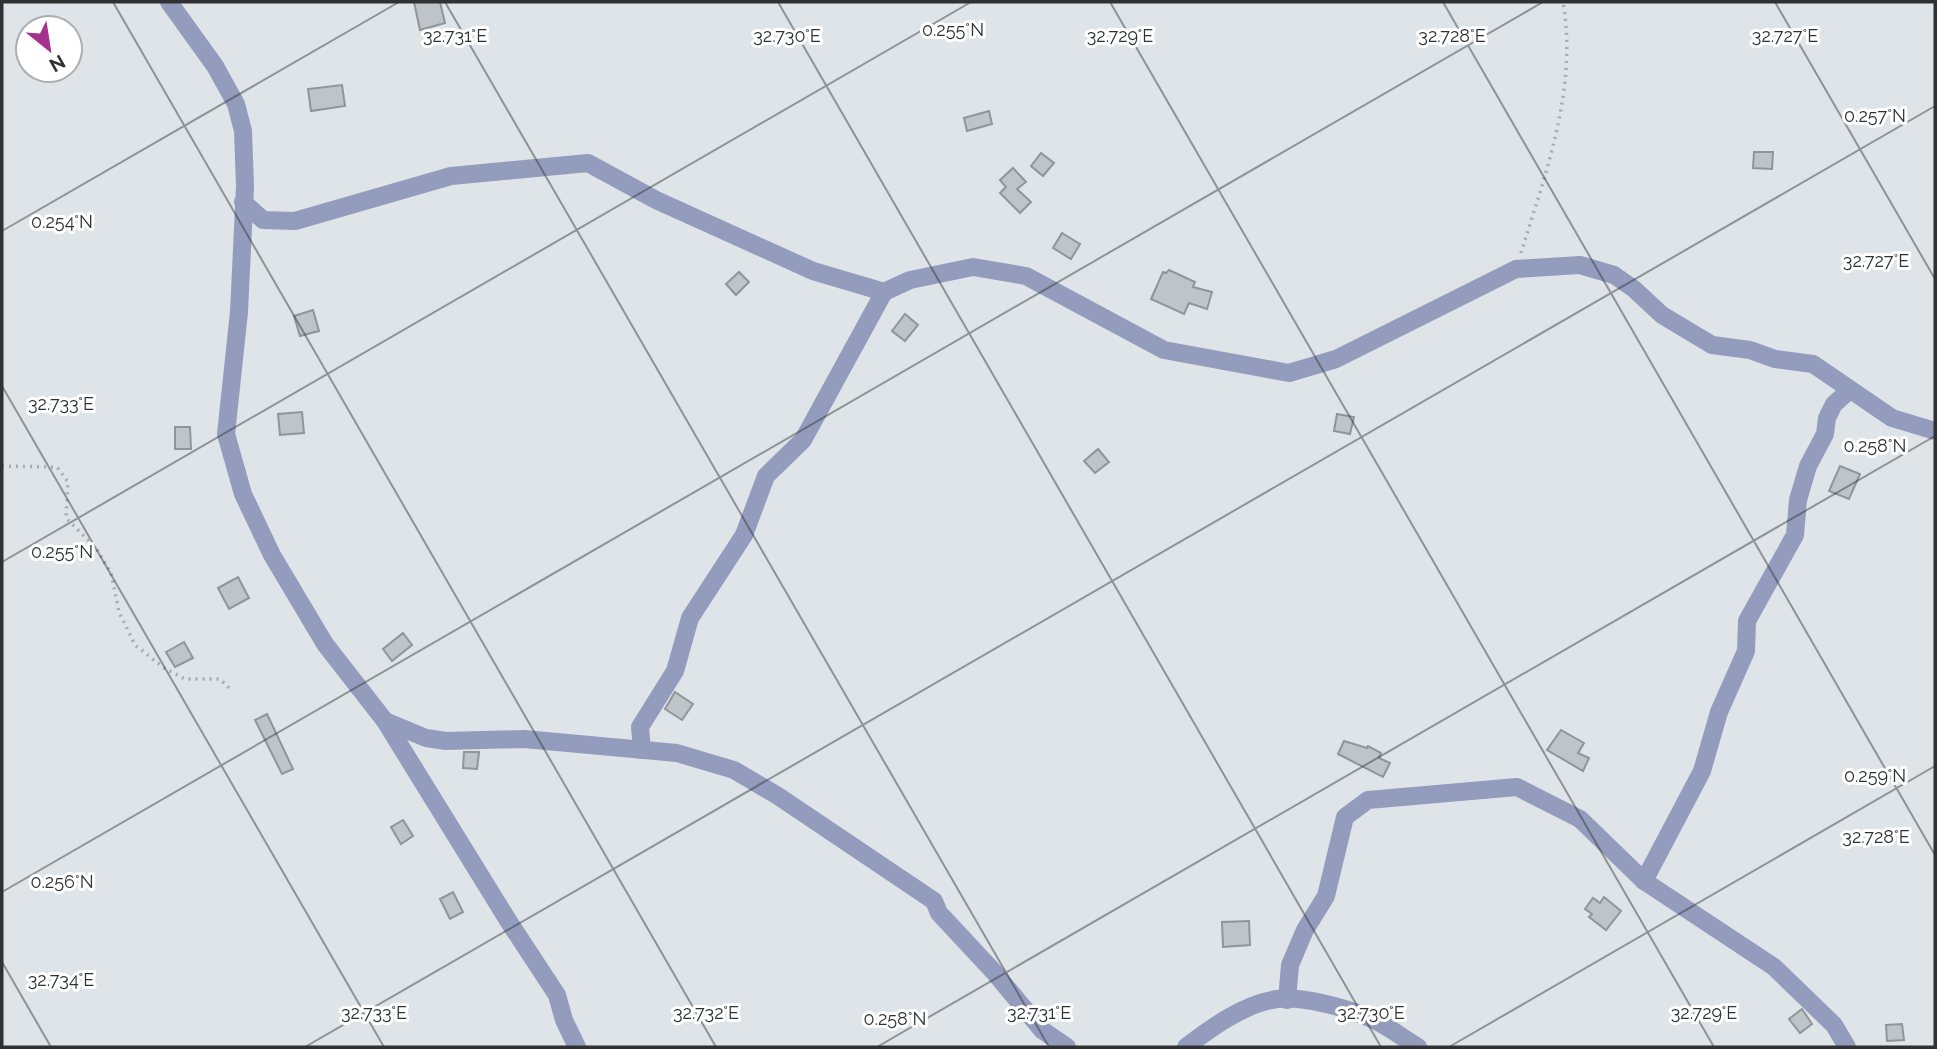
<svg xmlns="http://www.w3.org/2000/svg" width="1937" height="1049" viewBox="0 0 1937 1049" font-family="Raleway,sans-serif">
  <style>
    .building { fill: #bfc4c8; stroke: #8f9598; stroke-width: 2 }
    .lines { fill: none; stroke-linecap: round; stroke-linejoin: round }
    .path { stroke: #a6abae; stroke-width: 3.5; stroke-dasharray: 2 5; stroke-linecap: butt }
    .minor { stroke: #939cbd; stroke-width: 18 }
    .ticks { fill: none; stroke: #2f3133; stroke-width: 2; stroke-opacity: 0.45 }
    .ticks-label { font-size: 18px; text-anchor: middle; fill: #2f3133; stroke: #fff; stroke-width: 6; stroke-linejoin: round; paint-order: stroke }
  </style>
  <rect width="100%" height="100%" fill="#dee4e8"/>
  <g class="building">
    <polygon points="414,2 440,2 445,23 420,30"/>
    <polygon points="342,85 345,106 311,111 308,89"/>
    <polygon points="989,111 992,124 967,131 964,118"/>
    <polygon points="1754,152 1773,152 1772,169 1753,168"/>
    <polygon points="1041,153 1054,163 1043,176 1031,166"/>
    <polygon points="1013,168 1026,182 1017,189 1031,202 1020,213 1000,193 1006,187 1000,180"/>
    <polygon points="1062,233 1080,244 1071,259 1053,248"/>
    <polygon points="1169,270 1195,282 1193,287 1212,292 1207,309 1189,303 1184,314 1151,299 1163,272 1166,273"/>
    <polygon points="739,272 749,282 736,295 726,284"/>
    <polygon points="313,310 319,331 300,336 294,316"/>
    <polygon points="905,314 918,325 905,341 892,331"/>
    <polygon points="302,412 304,433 280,435 278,414"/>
    <polygon points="1337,414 1354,417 1350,434 1334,431"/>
    <polygon points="175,427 190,427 191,449 175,449"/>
    <polygon points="1098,449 1109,462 1095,473 1084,461"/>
    <polygon points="1840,466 1860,474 1849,499 1829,491"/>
    <polygon points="238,577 249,598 229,609 218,588"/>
    <polygon points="403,633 412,645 392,661 383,649"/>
    <polygon points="184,642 193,658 175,667 166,652"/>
    <polygon points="675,692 693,704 682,720 665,709"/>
    <polygon points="267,714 293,769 282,774 255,720"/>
    <polygon points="1561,730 1584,743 1578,753 1589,758 1583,771 1547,750"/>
    <polygon points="1344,741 1367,748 1368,746 1381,753 1379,758 1390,763 1383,777 1338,754"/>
    <polygon points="464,752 479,752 477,769 463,768"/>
    <polygon points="403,820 413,836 401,844 391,827"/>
    <polygon points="453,892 463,912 450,919 440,899"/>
    <polygon points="1604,897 1621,911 1606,930 1589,917 1592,914 1585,909 1593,898 1600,903"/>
    <polygon points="1249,921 1250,945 1223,947 1222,922"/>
    <polygon points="1802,1009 1812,1024 1800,1033 1789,1019"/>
    <polygon points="1902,1024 1904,1040 1887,1041 1886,1025"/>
  </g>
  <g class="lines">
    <g class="path">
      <path d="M1521,253C1546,172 1578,87 1563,2"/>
      <polyline points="2,466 57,467 68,482 66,518 96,548 111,573 119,612 135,645 164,668 185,679 220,679 232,691"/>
    </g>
    <g class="minor">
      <polyline points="169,2 215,66 236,104 243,131 245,186 239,312 226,434 243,494 272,555 325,644 385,721 509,922 557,995 564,1020 577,1047"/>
      <polyline points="243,202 263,220 295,221 451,176 588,163 656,200 813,271 884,292 910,280 973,267 1026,276 1164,350 1289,373 1336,359 1516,269 1580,265 1614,275 1634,289 1662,315 1712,345 1750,350 1775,359 1813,364 1892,418 1935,431"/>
      <polyline points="385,721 426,738 446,741 524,739 677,753 734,770 778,796 934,901 939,913 994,972 1042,1030 1067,1047"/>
      <polyline points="642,750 640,727 675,671 690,618 744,535 766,476 803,440 884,292"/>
      <polyline points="1644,881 1702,771 1719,712 1746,651 1747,621 1795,535 1798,500 1808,466 1825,434 1827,418 1834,404 1850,390"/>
      <polyline points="1287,1000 1290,965 1305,930 1326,896 1345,817 1368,800 1517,787 1580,819 1644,881 1774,967 1834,1025 1847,1047"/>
      <path d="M1186,1047C1212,1027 1244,1004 1277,999C1303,996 1348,1008 1372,1019C1388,1026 1403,1038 1418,1047"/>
    </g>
  </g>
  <path class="ticks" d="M113,2L716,1047M445,2L1049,1047M778,2L1381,1047M1110,2L1714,1047M1443,2L1935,855M1775,2L1935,279M2,231L399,2M2,386L384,1047M2,562L971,2M2,892L1543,2M2,962L51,1047M305,1047L1935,106M877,1047L1935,436M1449,1047L1935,766"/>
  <g class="ticks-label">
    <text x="953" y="36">0.255°N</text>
    <text x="455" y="42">32.731°E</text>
    <text x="787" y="42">32.730°E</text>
    <text x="1120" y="42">32.729°E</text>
    <text x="1452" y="42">32.728°E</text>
    <text x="1785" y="42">32.727°E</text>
    <text x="1875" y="122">0.257°N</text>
    <text x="62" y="228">0.254°N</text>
    <text x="1876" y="267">32.727°E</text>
    <text x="61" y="410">32.733°E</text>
    <text x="1875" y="452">0.258°N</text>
    <text x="62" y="558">0.255°N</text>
    <text x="1875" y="782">0.259°N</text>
    <text x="1876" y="843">32.728°E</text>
    <text x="62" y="888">0.256°N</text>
    <text x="61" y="986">32.734°E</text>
    <text x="374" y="1019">32.733°E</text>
    <text x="706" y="1019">32.732°E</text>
    <text x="1039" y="1019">32.731°E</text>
    <text x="1371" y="1019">32.730°E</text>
    <text x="1704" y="1019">32.729°E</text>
    <text x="895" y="1025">0.258°N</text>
  </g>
  <rect width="1937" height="1049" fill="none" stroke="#2f3133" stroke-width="7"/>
  <g transform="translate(49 49) rotate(150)"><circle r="33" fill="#ffffff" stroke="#acadad" stroke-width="2"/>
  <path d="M0-5L12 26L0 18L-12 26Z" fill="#a4328e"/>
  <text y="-10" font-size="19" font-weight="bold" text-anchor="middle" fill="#2f3133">N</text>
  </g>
</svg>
